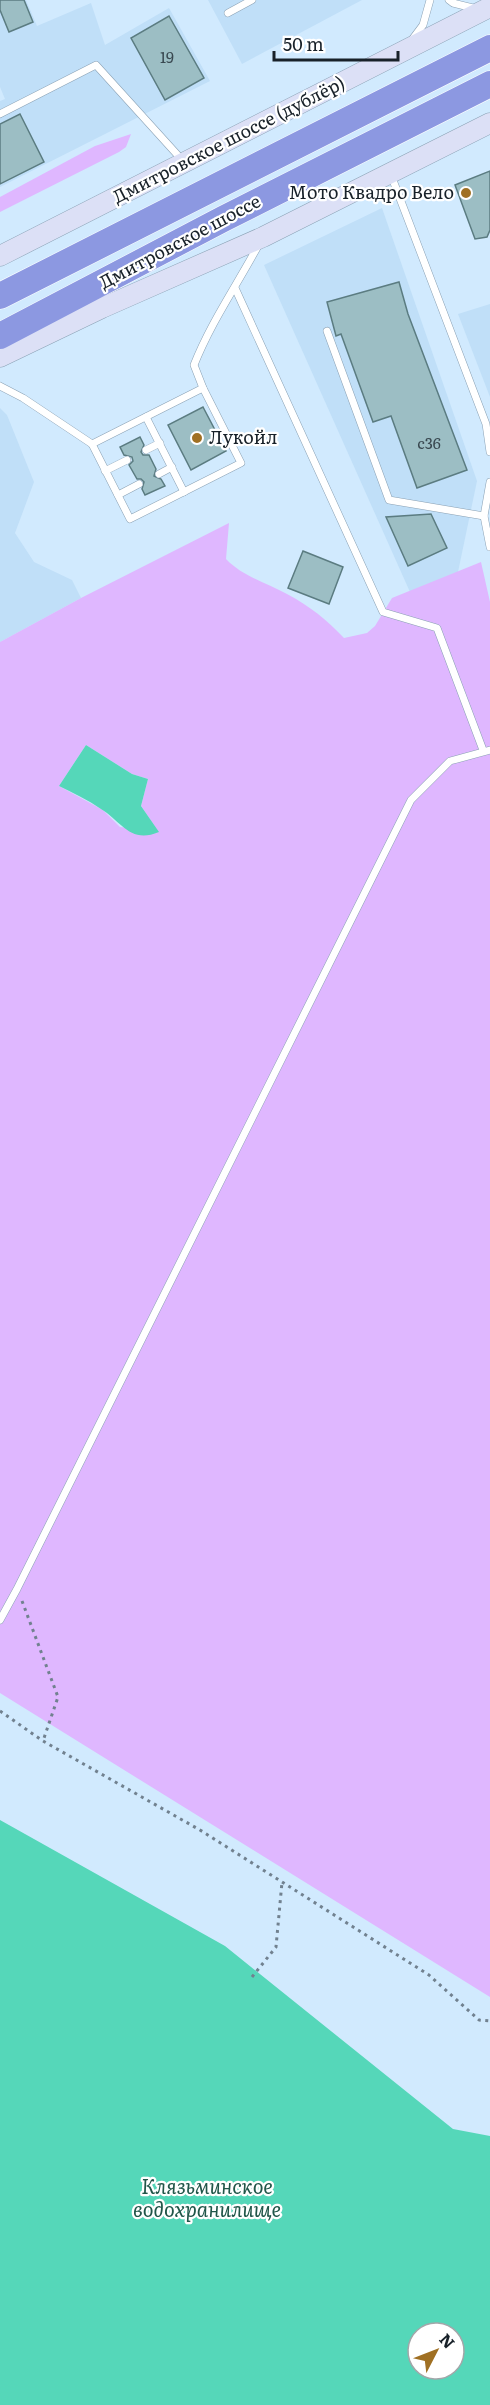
<svg xmlns="http://www.w3.org/2000/svg" width="490" height="2405" viewBox="0 0 490 2405" font-family="Literata,serif">
  <style>
    .built { fill: #c0dff8 }
    .green { fill: #dfb7ff; fill-rule: evenodd }
    .water { fill: #55d7b9; fill-rule: evenodd }
    .building { fill: #9cbec4; stroke: #5b7c81; stroke-width: 1.5 }
    .lines { fill: none; stroke-linecap: round; stroke-linejoin: round }
    .lane-casing { stroke: #8aa1b4; stroke-width: 8 }
    .secondary-casing { stroke: #8aa1b4; stroke-width: 21 }
    .highway-casing { stroke: #fff; stroke-width: 27 }
    .path { stroke: #71818f; stroke-width: 3; stroke-dasharray: 3 4.5; stroke-linecap: butt }
    .lane { stroke: #fff; stroke-width: 7 }
    .secondary { stroke: #dce0f6; stroke-width: 20 }
    .highway { stroke: #8c98e1; stroke-width: 26 }
    .poi-dot { fill: #a07023; stroke: #fff; stroke-width: 2 }
    .labels { text-anchor: middle; stroke-width: 4.5; stroke-linejoin: round; paint-order: stroke }
    .number-label { font-size: 15px; fill: #394850 }
    .street-label { font-size: 18px; fill: #182129; stroke: #fff }
    .poi-label { font-size: 18px; fill: #182129; stroke: #fff; text-anchor: end }
    .water-label { font-size: 20px; font-style: italic; fill: #205649; stroke: #fff }
  </style>
  <rect width="100%" height="100%" fill="#d1eafe"/>
  <g class="built">
    <polygon points="0,0 26,0 37,26 91,3 105,45 169,8 210,81 0,187 0,101 5,99 0,87"/>
    <polygon points="208,0 362,0 242,64"/>
    <polygon points="382,208 477,481 458,572 410,592 264,265"/>
    <polygon points="490,304 490,397 458,314"/>
    <polygon points="0,408 7,415 34,482 15,533 34,562 72,580 81,598 0,642"/>
  </g>
  <g class="green">
    <polygon points="131,134 126,147 119,152 0,212 0,197 95,146"/>
    <path d="M229,523L226,559C242,576 267,583 287,594C311,607 326,619 344,638L367,633L375,626L392,598L481,562L490,602V1997L0,1693V642L81,598ZM86,745L132,774L148,779L141,806L158,831L120,827L103,810L59,786Z"/>
  </g>
  <g class="water">
    <path d="M86,745L132,774L148,779L141,806L159,832C130,844 122,822 101,809C88,800 73,793 59,786Z"/>
    <path d="M0,1820L225,1946L453,2129L490,2136V2405H0ZM418,2333H454V2369H418Z"/>
  </g>
  <g class="building">
    <polygon points="0,0 24,0 33,22 9,32 0,10"/>
    <polygon points="169,16 204,78 165,100 131,38"/>
    <polygon points="20,114 44,162 0,184 0,124"/>
    <polygon points="490,171 490,230 487,237 475,239 455,185"/>
    <polygon points="399,282 408,314 467,470 417,488 391,416 373,422 341,334 336,336 327,302"/>
    <polygon points="203,407 226,451 191,470 168,425"/>
    <polygon points="140,437 144,445 141,452 143,455 149,455 156,469 154,476 161,479 165,486 145,495 142,489 144,482 141,479 137,479 129,465 133,461 132,457 124,455 120,447"/>
    <polygon points="431,514 447,548 408,566 386,517"/>
    <polygon points="303,551 343,567 329,604 288,588"/>
  </g>
  <g class="lines">
    <g class="lane-casing">
      <g id="lane">
        <polyline points="449,0 453,3 477,9"/>
        <polyline points="228,13 252,0"/>
        <polyline points="411,41 423,25 430,0"/>
        <polyline points="0,114 96,65 183,161"/>
        <polyline points="391,175 486,424 490,452"/>
        <polyline points="235,288 383,612 437,628 483,750"/>
        <polyline points="327,331 389,500 484,516"/>
        <path d="M0,386L23,398L92,444L203,388L194,365C211,322 237,285 259,244"/>
        <polyline points="146,417 184,492"/>
        <polyline points="92,444 130,519 241,463 203,388"/>
        <polyline points="146,450 160,443"/>
        <polyline points="105,471 127,460"/>
        <polyline points="159,474 172,467"/>
        <polyline points="490,482 484,516 490,547"/>
        <polyline points="118,495 139,484"/>
        <polyline points="0,1620 17,1589 411,800 450,761 490,750"/>
      </g>
    </g>
    <g class="secondary-casing">
      <g id="secondary">
        <polyline points="0,256 490,7"/>
        <polyline points="0,357 102,308 263,237 490,123"/>
      </g>
    </g>
    <g class="highway-casing">
      <g id="highway">
        <polyline points="0,296 490,48"/>
        <polyline points="0,336 223,219 490,84"/>
      </g>
    </g>
    <g class="path">
      <polyline points="22,1601 58,1697 43,1741"/>
      <polyline points="0,1711 43,1741 200,1830 429,1975 479,2020 490,2021"/>
      <polyline points="252,1977 276,1947 282,1882"/>
    </g>
    <use href="#lane" class="lane"/>
    <use href="#secondary" class="secondary"/>
    <use href="#highway" class="highway"/>
  </g>
  <g class="poi-dot">
    <circle cx="466" cy="193" r="6"/>
    <circle cx="197" cy="438" r="6"/>
  </g>
  <g class="labels">
    <g class="number-label">
      <text x="167" y="63">19</text>
      <text x="429" y="449">с36</text>
    </g>
    <g class="street-label">
      <text transform="translate(229 140) rotate(-27)" y="6">Дмитровское шоссе (дублёр)</text>
      <text transform="translate(180 242) rotate(-28)" y="6">Дмитровское шоссе</text>
    </g>
    <g class="poi-label">
      <text x="454" y="199">Мото Квадро Вело</text>
      <text x="209" y="444" text-anchor="start">Лукойл</text>
    </g>
    <g class="water-label">
      <text x="207" y="2194">Клязьминское<tspan x="207" dy="23">водохранилище</tspan></text>
    </g>
  </g>
  <g transform="translate(436 2351) rotate(48)"><circle r="28" fill="#ffffff" stroke="#a3a6a9" stroke-width="1.5"/>
  <path d="M0-4.5L10 22L0 15L-10 22Z" fill="#a07023"/>
  <text y="-9" font-size="16" font-weight="bold" text-anchor="middle" fill="#182129">N</text>
  </g>
  <path d="M274 51v9h124v-9" fill="none" stroke="#182129" stroke-width="3"/>
  <text x="283" y="51" font-size="18" fill="#182129" stroke="#ffffff" stroke-width="4.5" paint-order="stroke">50 m</text>
</svg>
